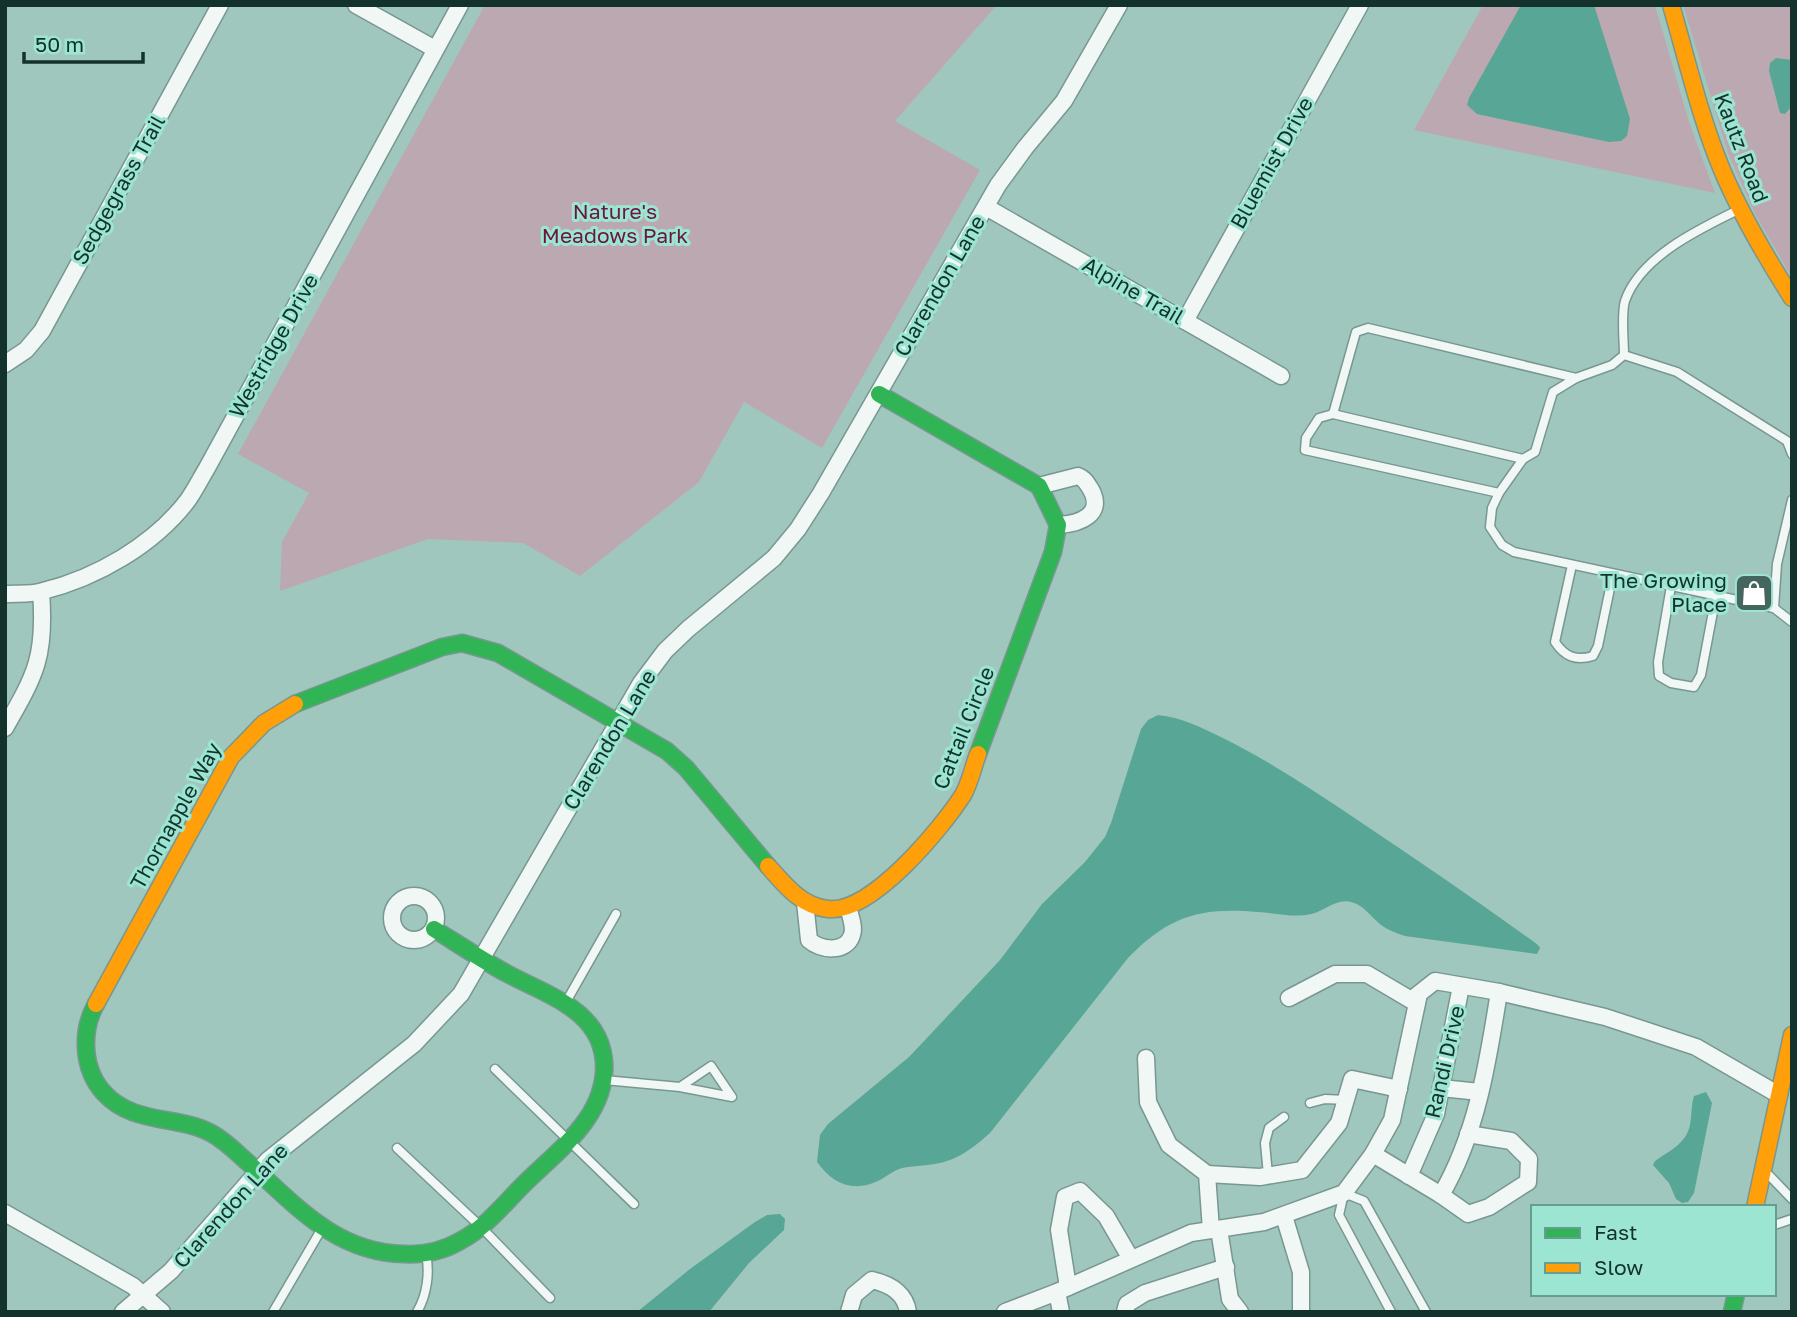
<svg xmlns="http://www.w3.org/2000/svg" width="1797" height="1317" viewBox="0 0 1797 1317" font-family="'Golos Text',sans-serif">
  <style>
    .green { fill: #bca8b0 }
    .water { fill: #58a695 }
    .lines { fill: none; stroke-linecap: round; stroke-linejoin: round }
    .lane-casing { stroke: #789790; stroke-width: 11 }
    .street-casing { stroke: #789790; stroke-width: 19 }
    .fast-casing { stroke: #789790; stroke-width: 19 }
    .slow-casing { stroke: #789790; stroke-width: 19 }
    .lane { stroke: #f1f7f5; stroke-width: 8 }
    .street { stroke: #f1f7f5; stroke-width: 16 }
    .fast { stroke: #30b455; stroke-width: 16 }
    .slow { stroke: #ff9f0a; stroke-width: 16 }
    .labels { text-anchor: middle; stroke-width: 6; stroke-linejoin: round; paint-order: stroke }
    .street-label { font-size: 21px; fill: #13322b; stroke: #9be5d2 }
    .park-label { font-size: 21px; fill: #6c163f; stroke: #9be5d2 }
    .poi-label { font-size: 21px; fill: #13322b; stroke: #9be5d2; text-anchor: end }
  </style>
  <rect width="100%" height="100%" fill="#a0c7bd"/>
  <g class="green">
    <polygon points="485,5 997,5 895,121 980,170 822,448 744,402 699,482 580,576 523,543 428,539 280,591 282,542 309,493 238,454"/>
    <polygon points="1483,5 1655,5 1689,122 1715,193 1414,130"/>
    <polygon points="1683,5 1792,5 1792,278 1755,214 1728,153"/>
  </g>
  <g class="water">
    <polygon points="1521,5 1594,5 1630,119 1627,136 1621,141 1609,142 1477,114 1467,105 1469,98"/>
    <polygon points="1776,58 1792,60 1792,106 1785,114 1780,113 1769,71 1770,63"/>
    <path d="M1158,715C1181,717 1202,728 1223,738C1271,762 1315,791 1359,821C1419,861 1479,902 1538,945L1540,948L1537,954L1405,936C1396,933 1388,930 1381,925C1371,917 1364,905 1351,902C1335,898 1322,914 1306,915C1291,917 1274,913 1258,912C1200,907 1169,916 1128,958L990,1133C973,1148 957,1161 934,1164C923,1166 912,1166 902,1168C892,1171 886,1177 878,1181C852,1193 832,1183 817,1162L820,1135L828,1124L909,1057L926,1039L1000,960L1042,904L1085,862L1105,837L1111,823L1141,729L1148,720Z"/>
    <path d="M1706,1092L1712,1103L1694,1193L1688,1202L1682,1203L1676,1199L1669,1183L1653,1165L1655,1161C1669,1151 1686,1144 1690,1125C1692,1115 1691,1106 1694,1096Z"/>
    <polygon points="780,1214 785,1219 784,1230 749,1263 709,1312 637,1312 690,1269 755,1222 767,1215"/>
  </g>
  <g class="lines">
    <g class="lane-casing">
      <g id="lane">
        <path d="M1624,355C1624,341 1621,314 1625,301C1640,257 1699,229 1738,210"/>
        <polyline points="1333,414 1356,332 1368,328 1576,378"/>
        <polyline points="1792,454 1787,441 1677,372 1624,355 1612,365 1576,378 1553,392 1535,452 1523,459 1333,414 1319,418 1306,438 1305,450 1499,493 1492,508 1490,527 1502,545 1514,552 1774,608 1792,622"/>
        <polyline points="1499,493 1523,459"/>
        <path d="M1572,565L1555,642C1565,657 1576,661 1593,656L1598,646L1613,574"/>
        <polyline points="1671,586 1658,662 1659,676 1671,683 1694,687 1701,675 1716,596"/>
        <polyline points="1774,608 1777,564 1792,500"/>
        <polyline points="566,1002 616,914"/>
        <polyline points="495,1069 634,1204"/>
        <polyline points="604,1080 680,1087 711,1066 732,1097 680,1087"/>
        <polyline points="1310,1103 1325,1099 1346,1100"/>
        <polyline points="397,1148 481,1227 550,1298"/>
        <polyline points="1765,1171 1792,1199"/>
        <polyline points="1268,1175 1265,1143 1269,1128 1284,1117"/>
        <polyline points="1774,1225 1792,1219"/>
        <polyline points="273,1312 321,1230"/>
        <path d="M417,1312C427,1295 430,1273 426,1254"/>
        <polyline points="1391,1312 1339,1215 1344,1193 1364,1201 1426,1312"/>
      </g>
    </g>
    <g class="street-casing">
      <g id="street">
        <polyline points="356,5 435,49"/>
        <polyline points="986,207 1281,376"/>
        <polyline points="1185,321 1360,5"/>
        <polyline points="5,364 26,350 42,331 220,5"/>
        <path d="M1039,486L1078,476C1085,479 1086,482 1090,488C1106,514 1080,524 1058,525"/>
        <path d="M5,594C17,593 31,595 43,591C96,578 154,545 188,500C195,490 201,478 207,468L460,5"/>
        <path d="M5,728C36,674 46,656 41,592"/>
        <circle cx="414" cy="918" r="22"/>
        <path d="M805,902L809,940C820,950 846,954 852,935C855,927 850,915 848,907"/>
        <polyline points="1289,998 1335,974 1367,974 1411,1000 1435,981 1499,992 1605,1017 1696,1047 1779,1095"/>
        <polyline points="1146,1058 1148,1102 1169,1145 1207,1174 1211,1230"/>
        <polyline points="1441,1088 1480,1092"/>
        <polyline points="1373,1154 1441,1195 1468,1214 1489,1207 1528,1182 1529,1159 1511,1141 1468,1134"/>
        <polyline points="1207,1174 1260,1177 1302,1170 1339,1123 1352,1079 1399,1089"/>
        <polyline points="1409,1176 1436,1114 1461,986"/>
        <path d="M1441,1195C1477,1134 1488,1061 1499,992"/>
        <polyline points="5,1213 133,1286 162,1312"/>
        <polyline points="1284,1216 1301,1272 1301,1312"/>
        <polyline points="1219,1229 1230,1299 1240,1312"/>
        <polyline points="1068,1287 1059,1230 1065,1197 1080,1191 1106,1216 1131,1259"/>
        <polyline points="1057,1292 1061,1312"/>
        <polyline points="123,1312 171,1271 268,1160 414,1044 461,994 641,683 665,651 688,629 774,558 798,529 821,493 998,185 1025,148 1064,101 1119,5"/>
        <path d="M849,1312L854,1295L872,1280C889,1284 905,1292 908,1312"/>
        <polyline points="1005,1312 1057,1292 1191,1233 1264,1222 1344,1193 1373,1154 1392,1120 1419,994"/>
        <polyline points="1125,1312 1127,1304 1145,1293 1226,1267"/>
      </g>
    </g>
    <g class="fast-casing">
      <g id="fast">
        <polyline points="879,394 1039,486 1058,525 1053,552 978,754"/>
        <polyline points="295,704 442,647 462,643 498,653 667,751 686,768 768,866"/>
        <path d="M96,1004C81,1031 82,1069 104,1093C133,1125 177,1115 211,1133C224,1140 234,1150 245,1160C293,1202 334,1253 404,1254C424,1255 443,1251 460,1241C485,1228 503,1205 523,1185C558,1150 608,1116 604,1061C603,1051 600,1040 594,1031C576,1002 535,989 506,973C482,960 458,944 434,929"/>
        <polyline points="1732,1312 1736,1294"/>
      </g>
    </g>
    <g class="slow-casing">
      <g id="slow">
        <path d="M1671,5C1687,60 1700,117 1722,170C1741,215 1766,257 1792,298"/>
        <path d="M768,866C785,885 801,906 828,909C871,914 941,829 963,795C970,783 973,767 978,754"/>
        <polyline points="96,1004 231,757 264,723 295,704"/>
        <polyline points="1755,1207 1792,1035"/>
      </g>
    </g>
    <use href="#lane" class="lane"/>
    <use href="#street" class="street"/>
    <use href="#fast" class="fast"/>
    <use href="#slow" class="slow"/>
  </g>
  <defs>
    <g id="shop-square" transform="scale(2.0125)"><rect x="-9" y="-9" width="18" height="18" rx="4" fill="#44665e" stroke="#9be5d2"/><path d="M-5-2.5h2.3a2.7 3.5 0 0 1 5.4 0H5L5.5 6h-11ZM-1.5-2.5h3a1.5 2.3 0 0 0-3 0Z" fill="#fff"/></g>
  </defs>
  <g fill-rule="evenodd">
    <use href="#shop-square" x="1754" y="593"/>
  </g>
  <g class="labels">
    <g class="street-label">
      <text transform="translate(1741 148) rotate(69)" y="7">Kautz Road</text>
      <text transform="translate(1272 163) rotate(-61)" y="7">Bluemist Drive</text>
      <text transform="translate(119 190) rotate(-61)" y="7">Sedgegrass Trail</text>
      <text transform="translate(940 286) rotate(-60)" y="7">Clarendon Lane</text>
      <text transform="translate(1133 291) rotate(30)" y="7">Alpine Trail</text>
      <text transform="translate(274 346) rotate(-61)" y="7">Westridge Drive</text>
      <text transform="translate(964 728) rotate(-68)" y="7">Cattail Circle</text>
      <text transform="translate(610 740) rotate(-59)" y="7">Clarendon Lane</text>
      <text transform="translate(176 816) rotate(-61)" y="7">Thornapple Way</text>
      <text transform="translate(1445 1062) rotate(-77)" y="7">Randi Drive</text>
      <text transform="translate(231 1206) rotate(-48)" y="7">Clarendon Lane</text>
    </g>
    <g class="park-label">
      <text x="615" y="219">Nature's<tspan x="615" dy="24">Meadows Park</tspan></text>
    </g>
    <g class="poi-label">
      <text x="1727" y="588">The Growing<tspan x="1727" dy="24">Place</tspan></text>
    </g>
  </g>
  <rect width="1797" height="1317" fill="none" stroke="#13322b" stroke-width="14"/>
  <rect x="1531" y="1205" width="245" height="91" fill="#9be5d2" stroke="#659d8f" stroke-width="2"/>
  <rect x="1545" y="1228" width="35" height="10" fill="#30b455" stroke="#659d8f" stroke-width="2"/>
  <text x="1594" y="1240" font-size="21" fill="#13322b">Fast</text>
  <rect x="1545" y="1263" width="35" height="10" fill="#ff9f0a" stroke="#659d8f" stroke-width="2"/>
  <text x="1594" y="1275" font-size="21" fill="#13322b">Slow</text>
  <path d="M24 52v10h119v-10" fill="none" stroke="#13322b" stroke-width="3.5"/>
  <text x="35" y="52" font-size="21" fill="#13322b" stroke="#9be5d2" stroke-width="5" paint-order="stroke">50 m</text>
</svg>
